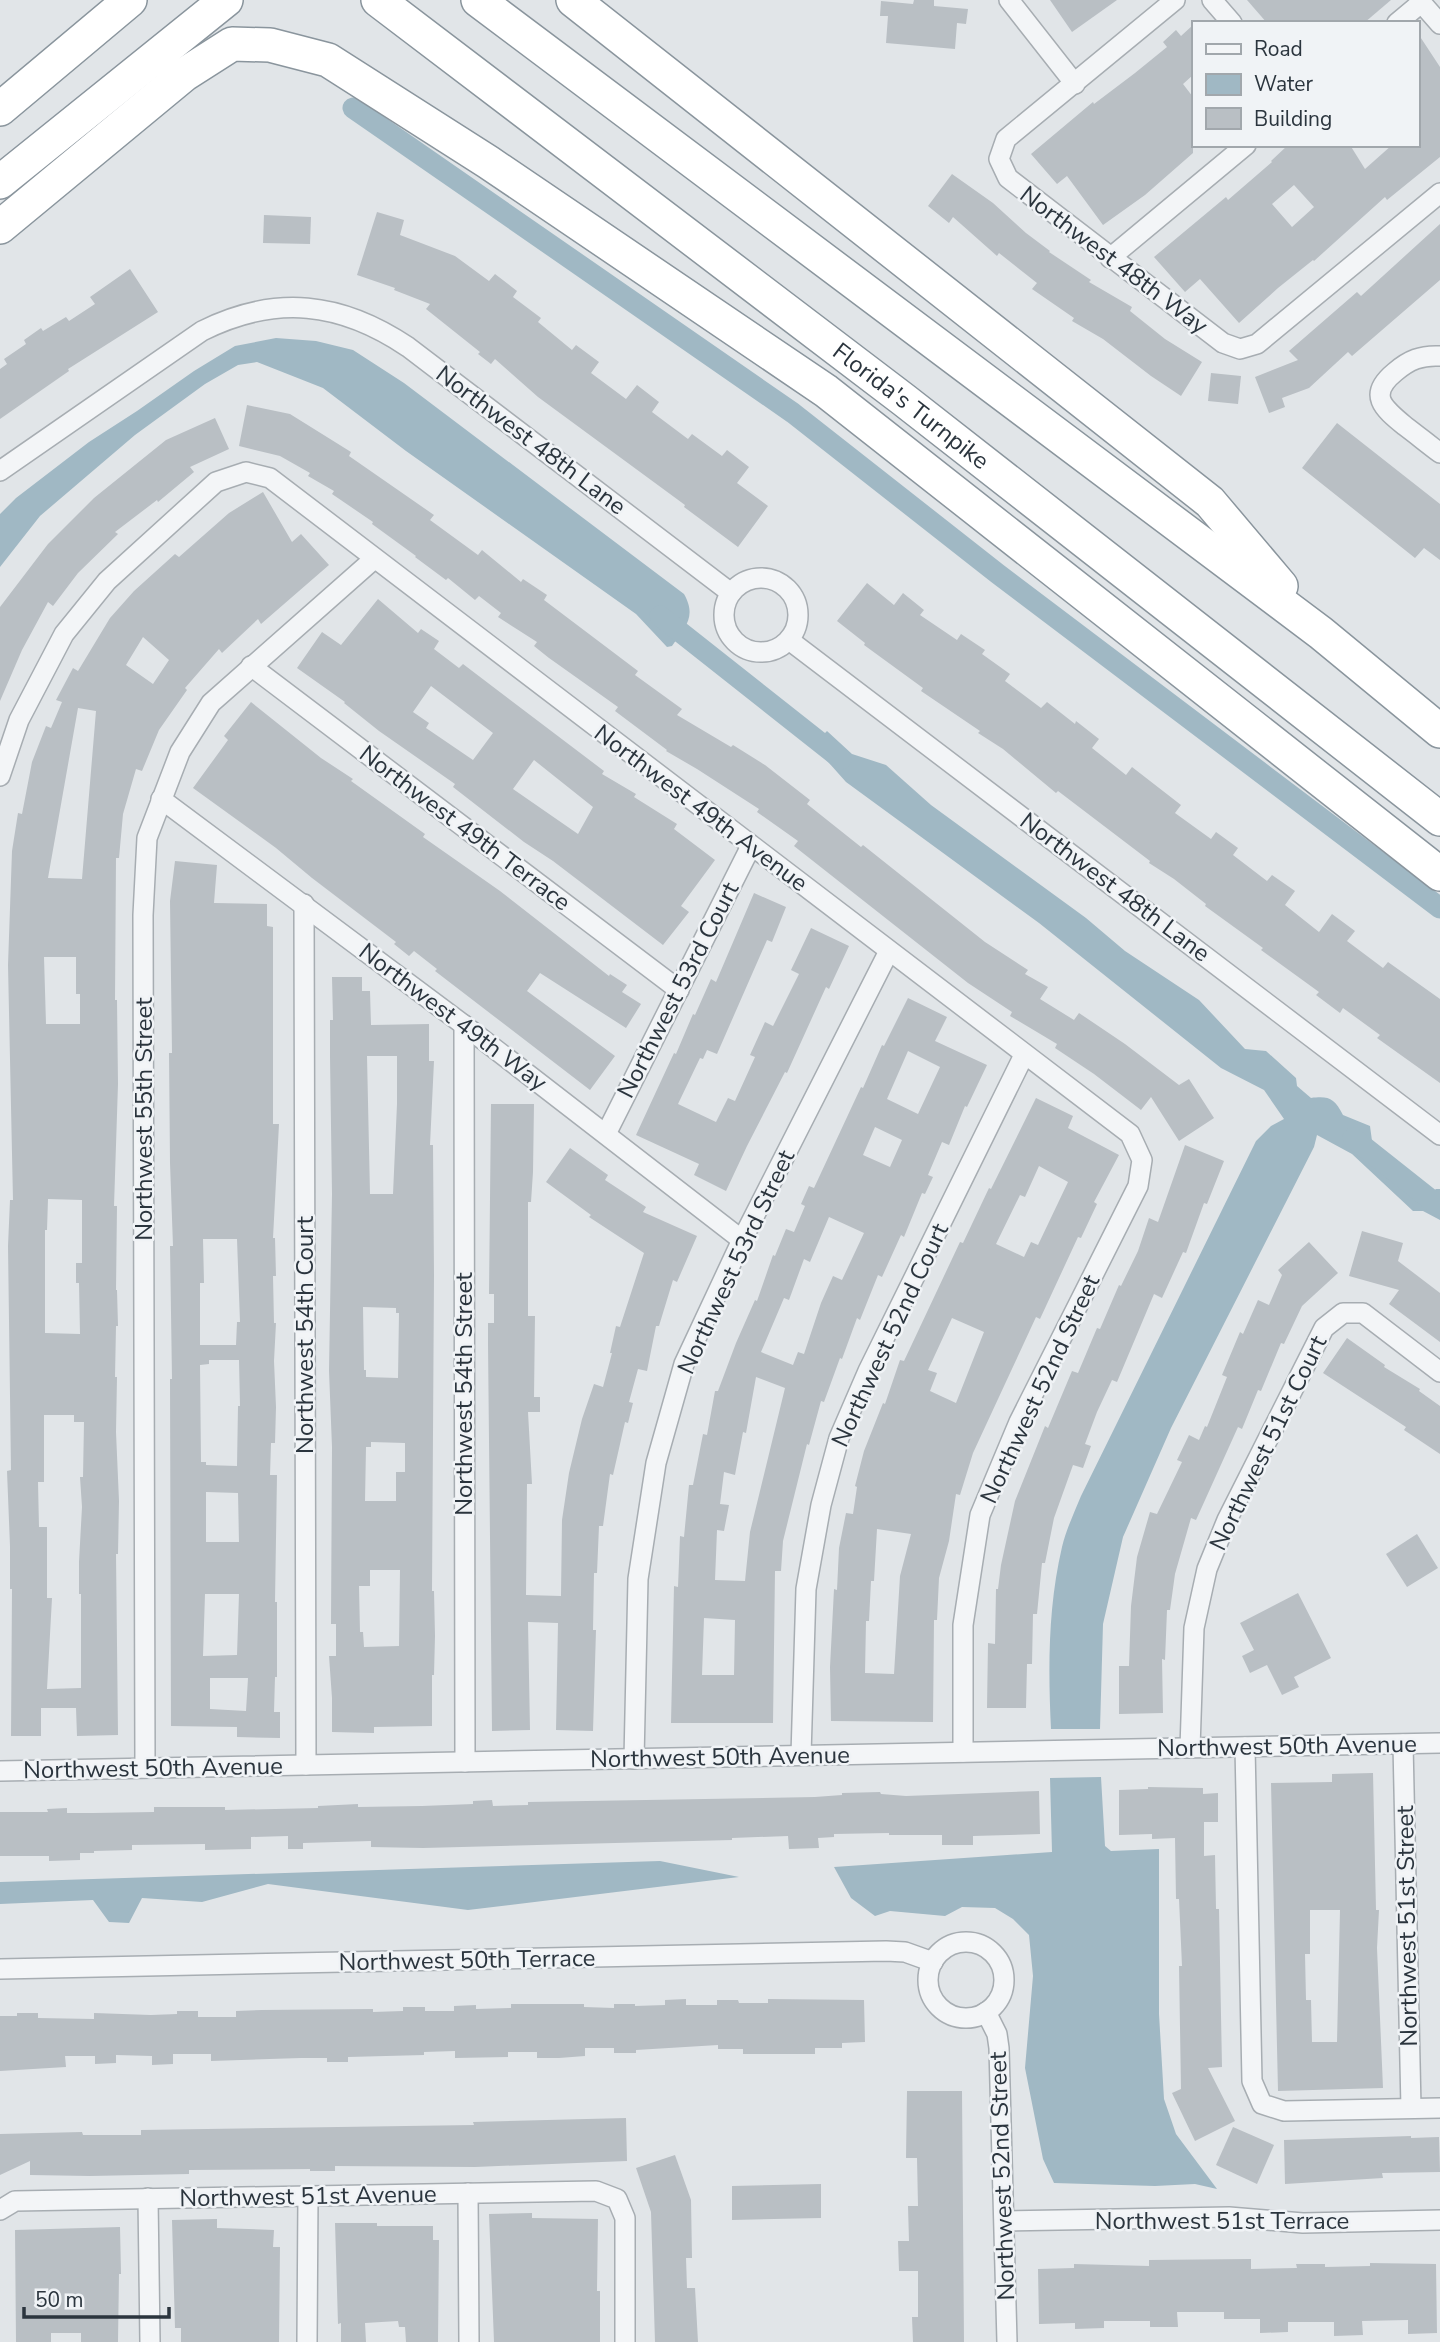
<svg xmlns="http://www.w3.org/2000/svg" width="1440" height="2342" viewBox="0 0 1440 2342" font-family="'Nunito Sans',sans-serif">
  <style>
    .water { fill: #a0b8c4 }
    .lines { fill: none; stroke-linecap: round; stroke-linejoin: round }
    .canal { stroke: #a0b8c4; stroke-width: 21 }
    .building { fill: #b9bfc4; fill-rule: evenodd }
    .street-casing { stroke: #a7adb2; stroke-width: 22 }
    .highway-casing { stroke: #8a959d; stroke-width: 36 }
    .street { stroke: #f3f5f7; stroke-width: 19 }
    .highway { stroke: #fff; stroke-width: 33 }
    .labels { text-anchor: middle; stroke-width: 5; stroke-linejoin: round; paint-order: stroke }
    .street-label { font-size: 24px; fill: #2b353e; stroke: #f0f3f6 }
  </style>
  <rect width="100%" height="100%" fill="#e1e5e8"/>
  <g class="water">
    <path d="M276,338L316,341L353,350L404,383L684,594C697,617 685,627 672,646L667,647L636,614L406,451L323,388L257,362L238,365L205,384L135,435L40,516L0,567V514L16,498L89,442L137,411L194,371L235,346Z"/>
    <path d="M827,731L852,754L886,765L931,805L1086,918L1125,951L1199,1000L1245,1049L1266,1051L1296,1078L1297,1086L1311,1098C1329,1096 1334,1098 1343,1115L1370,1126L1375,1163L1419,1203L1436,1189H1440V1220L1423,1211H1413L1352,1154L1317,1135L1314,1147L1171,1428L1123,1537L1103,1624L1100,1729H1051C1048,1668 1048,1607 1062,1547C1066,1530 1074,1513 1081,1496L1256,1141L1271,1126L1284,1119L1264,1090L1221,1068L1039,923L846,782L813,745Z"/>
    <polygon points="1101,1777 1105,1846 1111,1851 1159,1849 1159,2014 1164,2099 1176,2134 1217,2189 1195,2184 1155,2186 1054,2183 1043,2159 1025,2068 1033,1976 1029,1935 1013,1919 995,1908 962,1907 945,1916 890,1911 875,1916 851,1898 834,1867 1052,1852 1050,1778"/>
    <polygon points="660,1861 739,1877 468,1910 268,1884 202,1902 142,1898 129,1923 109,1922 93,1900 0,1904 0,1882"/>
  </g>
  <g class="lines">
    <g class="canal">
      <polyline points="353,108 793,413 998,574 1440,908"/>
      <polyline points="660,616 841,759"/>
      <polyline points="1353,1138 1440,1207"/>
    </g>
  </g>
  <g class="building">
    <polygon points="914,0 934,0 934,6 968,9 966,24 957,23 955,49 886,43 888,16 880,16 881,1 913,4"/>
    <polygon points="1050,0 1117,0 1072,32"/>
    <polygon points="1247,0 1391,0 1364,23 1267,23"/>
    <polygon points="1193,25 1193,75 1183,84 1193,97 1193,153 1145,195 1103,225 1067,176 1057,184 1031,154 1093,102 1094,104 1135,73 1167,47 1163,42 1176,30 1181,36"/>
    <path d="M1417,32L1440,67V157L1387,200L1385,197L1314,261L1313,260L1278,288L1239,323L1200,279L1185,292L1154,257L1226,197L1228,200L1272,162L1271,161L1288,145H1350L1365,169L1392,145H1417ZM1294,185L1314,207L1292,227L1272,204Z"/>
    <polygon points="952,174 993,203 1026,233 1050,251 1049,252 1091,280 1089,282 1132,307 1130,311 1165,339 1202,362 1181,396 1151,376 1103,339 1072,321 1074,318 1032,289 1037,283 999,253 997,256 953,217 949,223 928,206"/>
    <polygon points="377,212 404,220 400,235 455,256 489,281 495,274 517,291 513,297 541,318 538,322 572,350 576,345 599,362 591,373 626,399 637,385 659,402 652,412 688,439 692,434 722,456 727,450 749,467 737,483 768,506 738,547 684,507 685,505 538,397 495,359 491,364 478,354 480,352 426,309 430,304 394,290 395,288 357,275"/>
    <polygon points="264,215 311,217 310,244 263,243"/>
    <polygon points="1440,224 1440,280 1352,356 1348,352 1309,388 1282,398 1285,407 1269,413 1255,377 1298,360 1289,351 1357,292 1361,296"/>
    <polygon points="130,269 158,312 68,369 69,371 0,419 0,369 7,364 4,359 26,344 24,340 41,328 43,331 66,317 69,321 95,304 90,297"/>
    <polygon points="1211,373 1241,376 1238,404 1208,401"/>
    <polygon points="247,405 290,414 351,452 349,456 434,515 430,520 478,555 482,550 521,582 523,579 547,595 544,600 638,671 635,675 682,709 677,715 731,747 733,745 765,765 810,800 807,804 861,847 863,845 985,942 1028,970 1025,974 1048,987 1040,999 1074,1020 1079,1013 1125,1044 1179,1085 1189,1079 1214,1118 1179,1141 1151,1097 1141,1110 1094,1074 1055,1048 1057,1044 1010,1016 1012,1012 968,983 794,846 798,841 757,812 759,809 697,769 666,751 667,750 615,711 618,707 549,658 534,646 537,642 498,617 501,613 479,596 475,600 448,578 446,580 415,557 416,556 372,524 373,522 332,494 334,491 308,476 310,473 280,456 239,446"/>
    <polygon points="215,418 229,449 190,467 194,472 158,502 157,500 115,532 118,534 78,573 53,606 48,602 22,650 0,701 0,607 48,544 94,498 166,440"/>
    <polygon points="1337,423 1440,504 1440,560 1424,548 1415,558 1302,468"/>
    <path d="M263,492L292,542L301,534L329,565L261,624L258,619L222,653L219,649L185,688L187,690L159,730L142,771L136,769L123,814L119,858H116L115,1000H117L118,1084L114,1206H117L116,1290H117L118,1326H116L115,1377H117L116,1432L119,1501L118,1554H116L118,1735L77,1736L76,1708H41V1736H11L12,1589H10V1546L7,1471L11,1470L8,1246L10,1200H13L8,965L12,851L18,813L22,814L32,762L46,726L51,728L62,702L56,700L73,668L78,671L110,618L134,591L175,554L179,557L229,513ZM143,637L169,660L153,684L126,665ZM78,708L96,711L82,879L48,878ZM44,957H76V994H80V1024H46ZM48,1199L82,1200V1263H76V1283H79L80,1334L45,1333V1230H47ZM44,1415H74V1422H84L83,1477H80L82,1507L79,1562V1594H81V1688L47,1689L52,1598H47V1527H39L38,1482H44Z"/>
    <polygon points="867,583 894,605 903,593 924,610 920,615 957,640 961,634 985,650 982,654 1010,674 1005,681 1041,708 1047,702 1075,724 1076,721 1099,739 1092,748 1126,775 1132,767 1181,805 1175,813 1211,839 1216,832 1238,848 1233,855 1267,881 1272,875 1295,891 1285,905 1319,932 1332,914 1355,931 1347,941 1383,968 1388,962 1440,999 1440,1083 1377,1038 1380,1035 1343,1008 1340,1013 1316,995 1319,992 1261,950 1263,948 1205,906 1206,904 1174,879 1149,863 1150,861 1058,791 1056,793 1003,749 978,733 980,731 921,691 923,688 864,645 865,643 837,621"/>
    <path d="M378,599L418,633L421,629L439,641L434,649L459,668L463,664L604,771L602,774L636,794L634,797L677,824L674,829L715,860L681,906L689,912L663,945L553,861L524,842L453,787L455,784L379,731L344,703L345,702L297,668L322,632L341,645ZM431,686L493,733L473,760L426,728L429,723L413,712ZM534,760L593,807L578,834L513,789Z"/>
    <polygon points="251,702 321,758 353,779 351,781 425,834 423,837 500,891 609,976 610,974 627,985 622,992 641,1004 626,1028 540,973 527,991 615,1056 590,1090 435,971 437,969 414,951 409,956 394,944 396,942 312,878 276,848 193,788 228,740 224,736"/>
    <path d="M175,861L217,865L214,903L267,904V926L273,927V1124H279L273,1238H275L276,1276H273L274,1323H276L274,1361L276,1407L275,1443H271L270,1475H277L275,1602H277V1677H275L274,1712H280V1738L237,1737V1727L171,1726L170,1379H172L170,1246H173L170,1163L169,1053H172L170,901ZM203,1239H237L240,1322H237L236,1345H200V1283H204ZM209,1360H239L240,1406H238L237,1466L206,1465V1462H201L200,1365L209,1364ZM206,1492L238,1493L239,1542H206ZM205,1594H239L237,1655L203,1656ZM210,1678H248L246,1711L210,1709Z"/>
    <polygon points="754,893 786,907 772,942 767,940 717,1054 707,1050 703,1059 700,1058 678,1104 716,1122 728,1098 735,1101 755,1057 750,1055 765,1022 773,1026 799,974 791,970 811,928 849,946 829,989 826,987 787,1073 785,1072 747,1146 726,1191 694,1175 699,1164 636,1135 674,1053 676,1054 693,1014 695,1015 711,979 716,982"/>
    <path d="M332,977H362V991H370L371,1025L429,1024V1061H434L430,1145H433L434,1275L432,1591H434L435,1636L434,1675H432V1726L374,1727V1733L332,1732V1698L329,1656H336V1624H331L332,1447L329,1371L332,1194L330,1057V1020H333ZM367,1056H397V1104L393,1194H370ZM363,1307L396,1308V1313H399L398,1378L366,1377V1370H364ZM371,1442L405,1443V1472H396V1501H365L366,1447H371ZM370,1570H400L399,1646L364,1647L363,1632H360L359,1586H370Z"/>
    <path d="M908,998L947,1017L935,1041L987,1065L967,1107L965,1106L949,1145L942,1142L928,1175L933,1177L925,1194L922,1193L904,1237L901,1235L882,1277L878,1275L860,1320L857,1318L842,1359L840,1358L824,1402L821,1401L809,1445L807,1444L783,1541L781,1571H775L773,1723H671L674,1586L678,1587L680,1536L684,1537L689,1485H693L703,1434L707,1435L715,1391H718L736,1343L755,1300L757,1301L773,1255L775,1256L786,1229L794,1232L805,1206L801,1204L809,1186L814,1188L861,1087L863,1088L882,1045L884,1046ZM908,1051L940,1067L918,1114L887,1099ZM875,1127L902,1140L890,1167L863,1155ZM829,1217L864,1233L842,1280L833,1276L821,1303L804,1354L798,1352L793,1365L761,1352L784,1298L789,1300L804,1259L810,1262ZM756,1377L785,1388L750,1532L745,1581L715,1580L717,1530L724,1531L729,1505L720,1504L724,1472L735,1475L743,1432L746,1433ZM704,1618L735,1620L734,1675H702Z"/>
    <path d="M1036,1098L1073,1116L1068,1128L1119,1155L1094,1202L1097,1204L1081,1238L1078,1237L1040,1319L1036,1317L1011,1371L973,1453L960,1495L956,1494L949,1541L939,1578L937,1620H934L933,1722L831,1721L830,1667L834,1589L837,1590L839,1548L846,1513L853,1514L857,1487L855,1486L864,1451L883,1403L885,1404L900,1360L904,1361L960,1242L963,1243L989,1188L991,1189ZM1039,1166L1068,1182L1038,1245L1031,1242L1024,1257L996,1244L1020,1195L1025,1197ZM952,1318L984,1332L956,1403L930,1391L937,1373L928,1370ZM877,1529L911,1534L900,1576L894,1674L865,1673L866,1621H869L871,1581H874Z"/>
    <polygon points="491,1104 534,1104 533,1172 531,1202 528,1202 528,1316 535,1316 534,1397 540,1397 540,1412 528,1412 532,1484 527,1484 526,1595 561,1596 562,1520 569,1473 582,1419 594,1384 603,1387 612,1353 610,1353 616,1326 620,1327 644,1253 589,1217 591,1215 546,1182 570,1148 608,1175 605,1180 646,1207 643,1212 697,1236 677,1282 673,1280 659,1326 656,1326 647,1371 638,1369 629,1402 633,1403 628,1423 625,1422 613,1475 610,1474 603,1526 599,1526 597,1573 594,1573 593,1630 596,1630 593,1731 556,1730 558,1623 528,1622 530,1730 492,1731 488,1344 488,1323 494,1323 494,1294 489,1294"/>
    <polygon points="1185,1145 1224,1161 1207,1204 1204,1203 1186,1253 1183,1252 1162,1298 1154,1294 1117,1382 1112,1380 1097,1412 1085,1444 1091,1446 1083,1468 1073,1465 1054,1518 1045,1563 1042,1563 1037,1614 1033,1614 1032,1664 1027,1664 1026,1708 987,1708 988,1643 995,1644 996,1589 998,1589 1001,1565 1015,1501 1045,1426 1048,1428 1072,1371 1078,1373 1097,1328 1100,1329 1119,1285 1121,1286 1138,1251 1149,1218 1158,1222"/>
    <polygon points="1362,1231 1403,1243 1398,1261 1440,1293 1440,1342 1389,1304 1399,1290 1349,1276"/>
    <polygon points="1309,1242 1338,1273 1302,1306 1284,1344 1281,1343 1261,1391 1258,1390 1242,1429 1238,1427 1196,1520 1191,1518 1175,1574 1170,1610 1167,1610 1165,1660 1162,1659 1163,1713 1119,1714 1119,1666 1129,1666 1131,1606 1137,1557 1150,1512 1157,1514 1182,1462 1177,1460 1189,1435 1199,1440 1205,1426 1207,1427 1227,1377 1222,1375 1240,1332 1243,1334 1258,1300 1269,1305 1282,1275 1278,1270"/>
    <polygon points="1347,1338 1385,1365 1384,1367 1420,1389 1419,1391 1440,1406 1440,1454 1404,1430 1406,1427 1323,1373"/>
    <polygon points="1417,1534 1438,1568 1407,1587 1386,1554"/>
    <polygon points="1298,1593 1331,1658 1294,1677 1299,1687 1282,1695 1267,1665 1250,1673 1242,1656 1254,1650 1240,1623"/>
    <path d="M1373,1773L1376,1910H1379L1377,1948L1383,2088L1278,2091L1271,1783L1332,1782V1774ZM1310,1910H1340L1337,2042H1312L1311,2000H1306L1305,1954H1310Z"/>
    <polygon points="1148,1787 1203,1788 1203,1794 1218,1793 1218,1822 1204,1822 1204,1856 1215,1855 1216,1909 1219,1909 1222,2067 1208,2068 1235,2121 1195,2141 1172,2093 1181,2089 1179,1966 1182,1966 1179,1899 1176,1899 1175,1838 1152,1839 1152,1834 1119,1835 1119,1790 1148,1789"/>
    <polygon points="1039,1791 1040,1834 973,1836 973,1845 942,1845 942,1835 889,1835 889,1833 834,1834 834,1837 818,1838 819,1848 789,1849 788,1836 732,1838 732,1840 423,1848 371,1847 371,1841 303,1843 303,1849 288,1849 288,1836 251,1837 251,1849 205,1850 205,1844 132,1845 132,1850 94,1851 94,1853 80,1853 80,1860 49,1861 49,1856 0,1856 0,1812 48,1812 47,1809 67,1808 67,1813 93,1813 154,1812 154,1807 225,1807 225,1810 318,1808 318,1806 358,1804 358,1807 422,1806 473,1804 473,1801 492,1800 493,1806 528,1805 528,1802 815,1797 842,1795 842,1793 880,1792 881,1794 906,1796"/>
    <polygon points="686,1999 686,2005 717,2005 717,2000 738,2000 739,2003 768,2003 768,1999 864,2000 865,2042 842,2043 842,2048 815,2048 815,2054 743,2054 743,2049 718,2049 718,2045 636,2050 636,2053 614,2053 614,2048 585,2048 585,2056 559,2058 537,2058 537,2052 508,2052 508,2057 455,2058 455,2051 424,2052 424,2055 348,2057 348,2062 327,2062 327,2058 301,2058 211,2061 211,2054 173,2054 173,2064 152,2065 152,2056 116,2055 116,2063 95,2064 95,2056 65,2056 66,2067 0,2071 0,2016 17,2016 17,2013 38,2013 38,2018 94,2019 94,2013 151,2015 177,2014 177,2011 198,2011 198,2017 236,2017 236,2011 262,2010 373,2009 373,2012 403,2011 403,2007 425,2007 425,2011 454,2011 454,2006 476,2005 476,2009 511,2008 511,2004 584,2004 584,2007 614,2008 614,2004 635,2004 635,2006 665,2005 665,2000"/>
    <polygon points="907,2091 962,2091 964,2342 913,2342 912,2317 918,2317 918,2271 899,2271 898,2241 909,2241 908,2206 918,2206 917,2158 906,2158"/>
    <polygon points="626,2118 627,2161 475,2167 335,2166 335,2171 310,2171 310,2169 189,2170 189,2174 90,2176 30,2175 30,2161 0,2175 0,2134 82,2132 83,2135 141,2135 141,2130 474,2125 473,2122"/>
    <polygon points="1233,2127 1274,2145 1257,2184 1216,2165"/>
    <polygon points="1411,2136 1411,2138 1439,2137 1440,2172 1382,2173 1383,2178 1285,2184 1284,2140"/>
    <polygon points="675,2155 691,2200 692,2258 686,2258 687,2288 695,2288 698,2342 655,2342 651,2212 636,2168"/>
    <polygon points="821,2184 821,2218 732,2220 732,2186"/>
    <polygon points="532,2213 532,2218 598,2219 597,2291 600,2291 600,2342 494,2342 489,2214"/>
    <polygon points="217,2219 217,2228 274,2230 273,2247 280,2247 279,2342 181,2342 181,2328 175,2328 172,2220"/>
    <polygon points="335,2223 377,2223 377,2226 433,2226 433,2240 439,2240 438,2342 406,2342 405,2327 399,2327 398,2321 365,2323 366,2342 341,2342 341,2323 338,2324"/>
    <polygon points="120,2227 121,2274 119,2274 118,2342 81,2342 81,2333 51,2333 51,2342 16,2342 15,2230"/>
    <polygon points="1251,2259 1251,2269 1297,2268 1296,2264 1325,2264 1325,2267 1370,2266 1370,2263 1436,2264 1437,2333 1408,2334 1408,2320 1362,2321 1363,2335 1334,2336 1334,2322 1288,2322 1288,2332 1260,2333 1260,2319 1224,2319 1224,2312 1177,2312 1178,2327 1150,2327 1150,2321 1104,2321 1104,2328 1075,2329 1075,2323 1039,2324 1038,2269 1074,2268 1074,2264 1149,2266 1149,2260"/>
  </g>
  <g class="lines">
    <g class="street-casing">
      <g id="street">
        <polyline points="1009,0 1075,84"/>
        <polyline points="1175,0 1006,139 999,159 1008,178 1223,343 1240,349 1257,344 1440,193"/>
        <polyline points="1212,0 1232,23"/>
        <polyline points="1419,0 1440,24"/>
        <polyline points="1397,23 1421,3"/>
        <polyline points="1110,258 1246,145"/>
        <path d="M1440,356C1421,355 1409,360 1395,372C1367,395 1383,408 1405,426C1417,435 1428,444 1440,453"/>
        <path d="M0,471L202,331C276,294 341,302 408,347L731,593"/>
        <circle cx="761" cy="615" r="37"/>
        <polyline points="789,640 1440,1135"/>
        <polyline points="251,666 679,990"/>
        <polyline points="0,776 19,720 64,634 107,581 216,482 246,472 270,478 1130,1134 1142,1160 1138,1186 1019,1422 980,1515 963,1625 963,1752"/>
        <polyline points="161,799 464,1025 742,1240"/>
        <polyline points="304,904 306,1765"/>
        <polyline points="464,1025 465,1762"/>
        <polyline points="606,1134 751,846"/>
        <polyline points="1403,1744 1411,2108"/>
        <polyline points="1245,1747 1252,2081 1262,2104 1284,2111 1440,2108"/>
        <polyline points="1190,1748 1194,1628 1207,1569 1227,1520 1324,1328 1343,1313 1363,1313 1440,1372"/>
        <polyline points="801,1755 806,1589 821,1505 839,1438 868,1371 1024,1055"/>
        <polyline points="634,1759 638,1579 656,1463 684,1364 742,1240 889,951"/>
        <polyline points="145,1768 143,915 147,838 180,752 211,703 374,559"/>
        <polyline points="0,1771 1440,1743"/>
        <circle cx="966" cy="1980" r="38"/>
        <polyline points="0,1969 886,1951 905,1952 933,1962"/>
        <polyline points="986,2012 997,2034 999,2048 1007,2342"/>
        <polyline points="468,2193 469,2342"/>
        <polyline points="148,2198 150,2342"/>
        <polyline points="0,2210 15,2201 596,2191 617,2199 625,2218 625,2342"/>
        <polyline points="1005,2221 1229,2217 1303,2223 1440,2220"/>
        <polyline points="307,2342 308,2196"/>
      </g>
    </g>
    <g class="highway-casing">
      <g id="highway">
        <path id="s1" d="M378,0L904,400L1440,819"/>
        <polyline points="478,0 1321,633 1440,731"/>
        <polyline points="573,0 1210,502 1281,586"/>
        <polyline points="0,109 130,0"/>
        <polyline points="0,182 226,0"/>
        <polyline points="0,227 185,74 232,44 270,45 328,60 488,162 826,391 1440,874"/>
      </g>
    </g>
    <use href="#street" class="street"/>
    <use href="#highway" class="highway"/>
  </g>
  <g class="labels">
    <g class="street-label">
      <text transform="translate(1114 260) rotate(37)" y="8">Northwest 48th Way</text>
      <text dy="8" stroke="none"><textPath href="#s1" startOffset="670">Florida's Turnpike</textPath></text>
      <text transform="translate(531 440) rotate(37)" y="8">Northwest 48th Lane</text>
      <text transform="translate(701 808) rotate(37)" y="8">Northwest 49th Avenue</text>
      <text transform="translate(465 828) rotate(37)" y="8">Northwest 49th Terrace</text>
      <text transform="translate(1115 887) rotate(37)" y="8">Northwest 48th Lane</text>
      <text transform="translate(678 990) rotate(-63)" y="8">Northwest 53rd Court</text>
      <text transform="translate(453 1017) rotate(37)" y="8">Northwest 49th Way</text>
      <text transform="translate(144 1119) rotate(-90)" y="8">Northwest 55th Street</text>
      <text transform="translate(736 1262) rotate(-65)" y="8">Northwest 53rd Street</text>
      <text transform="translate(305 1335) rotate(-90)" y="8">Northwest 54th Court</text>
      <text transform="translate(890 1335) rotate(-65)" y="8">Northwest 52nd Court</text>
      <text transform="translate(1040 1389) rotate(-65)" y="8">Northwest 52nd Street</text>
      <text transform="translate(464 1394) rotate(-90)" y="8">Northwest 54th Street</text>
      <text transform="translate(1268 1443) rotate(-64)" y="8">Northwest 51st Court</text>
      <text transform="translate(1287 1746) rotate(-1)" y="8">Northwest 50th Avenue</text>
      <text transform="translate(720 1757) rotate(-1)" y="8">Northwest 50th Avenue</text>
      <text transform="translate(153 1768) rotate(-1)" y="8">Northwest 50th Avenue</text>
      <text transform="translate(1407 1926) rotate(-91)" y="8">Northwest 51st Street</text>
      <text transform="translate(467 1960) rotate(-1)" y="8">Northwest 50th Terrace</text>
      <text transform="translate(1002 2176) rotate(-92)" y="8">Northwest 52nd Street</text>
      <text transform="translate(308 2196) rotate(-1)" y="8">Northwest 51st Avenue</text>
      <text x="1222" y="2229">Northwest 51st Terrace</text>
    </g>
  </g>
  <rect x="1192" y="21" width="228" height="126" fill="#f0f3f6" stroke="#a1a7ac" stroke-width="2"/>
  <rect x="1206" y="44" width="35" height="10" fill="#f3f5f7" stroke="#a1a7ac" stroke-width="2"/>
  <text x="1254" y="56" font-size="21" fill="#2b353e">Road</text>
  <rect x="1206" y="74" width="35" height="21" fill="#a0b8c4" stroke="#a1a7ac" stroke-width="2"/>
  <text x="1254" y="91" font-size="21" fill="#2b353e">Water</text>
  <rect x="1206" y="108" width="35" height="21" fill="#b9bfc4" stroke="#a1a7ac" stroke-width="2"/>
  <text x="1254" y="126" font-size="21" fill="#2b353e">Building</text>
  <path d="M24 2307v10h145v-10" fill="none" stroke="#2b353e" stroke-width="3.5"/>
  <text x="35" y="2307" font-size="21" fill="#2b353e" stroke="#f0f3f6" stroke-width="5" paint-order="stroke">50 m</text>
</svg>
